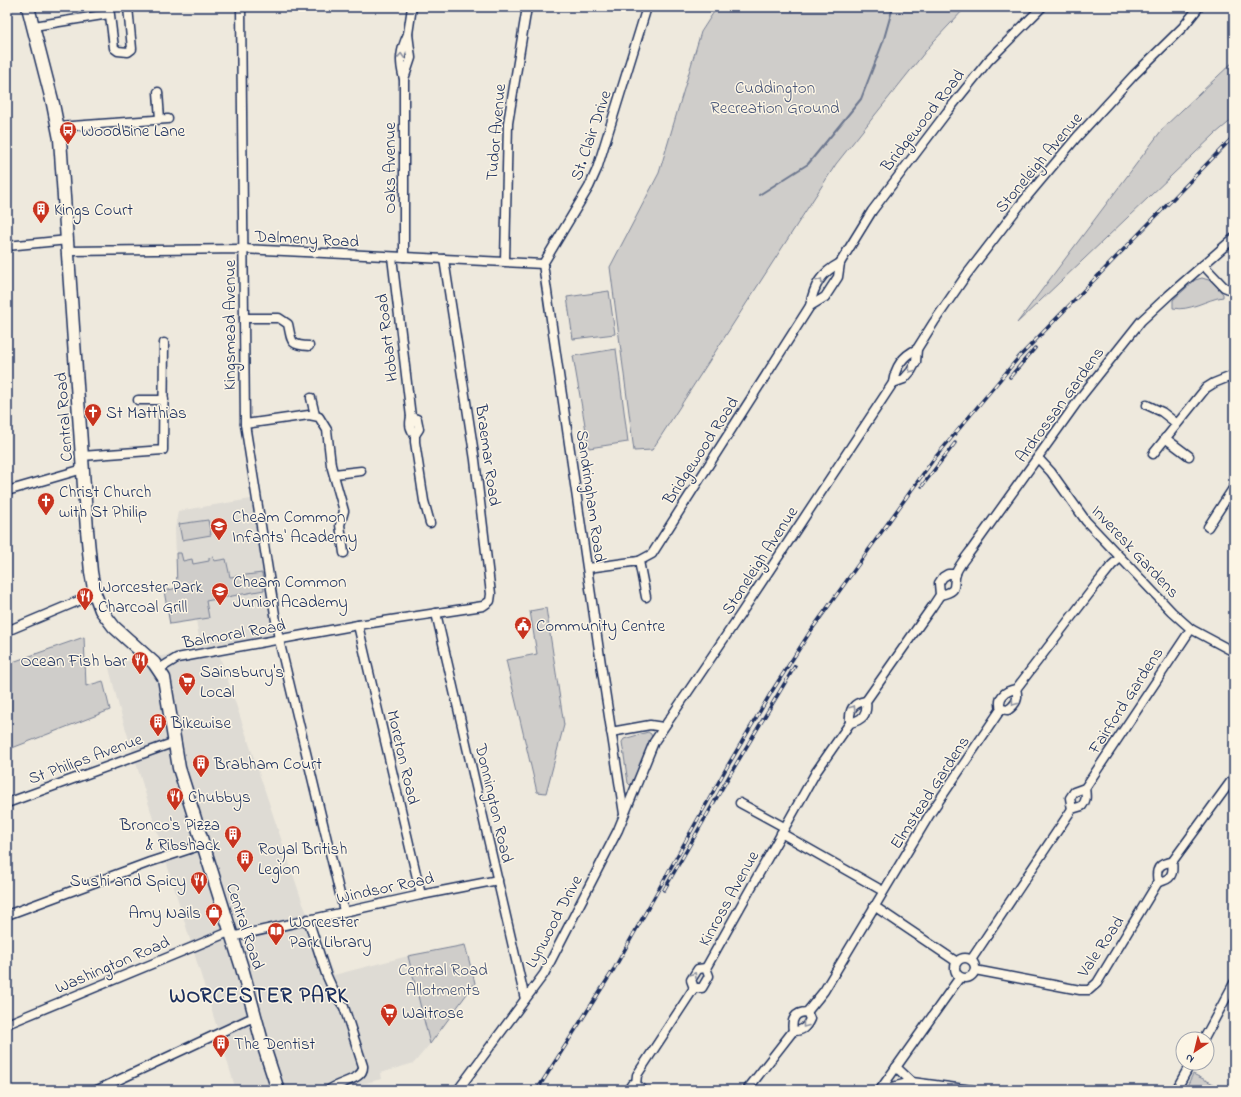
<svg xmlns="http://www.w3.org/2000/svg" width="1241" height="1097" viewBox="0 0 1241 1097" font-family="'Indie Flower',sans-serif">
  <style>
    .built { fill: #dedbd4 }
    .green { fill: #cfcdca; stroke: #757e94 }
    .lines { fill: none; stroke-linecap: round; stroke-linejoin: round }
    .stream { stroke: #6c778f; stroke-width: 2 }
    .minor-casing { stroke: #1b2f5e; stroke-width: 11 }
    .primary-casing { stroke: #1b2f5e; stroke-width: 15 }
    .minor { stroke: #fcf5e5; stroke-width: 8 }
    .primary { stroke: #fcf5e5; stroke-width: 12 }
    .rail-casing { stroke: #1b2f5e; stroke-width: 3.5 }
    .rail { stroke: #fcf5e5; stroke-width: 2; stroke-dasharray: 6; stroke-linecap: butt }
    .oneway { stroke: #8c92a2 }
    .labels { text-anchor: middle; stroke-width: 3; stroke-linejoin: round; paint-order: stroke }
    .park-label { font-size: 17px; fill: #485679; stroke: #fcf5e5 }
    .street-label { font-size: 17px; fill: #1b2f5e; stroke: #fcf5e5 }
    .poi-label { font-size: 17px; fill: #1b2f5e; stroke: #fcf5e5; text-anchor: start }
    .district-label { font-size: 21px; font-weight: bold; letter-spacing: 1px; fill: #1b2f5e; stroke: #fcf5e5 }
  </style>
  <rect width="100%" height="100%" fill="#eee9dd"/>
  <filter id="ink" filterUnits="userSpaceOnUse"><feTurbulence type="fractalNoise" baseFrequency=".025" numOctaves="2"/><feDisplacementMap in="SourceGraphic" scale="8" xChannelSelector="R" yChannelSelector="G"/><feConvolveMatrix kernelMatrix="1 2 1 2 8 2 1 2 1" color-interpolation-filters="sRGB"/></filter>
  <g filter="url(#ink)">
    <polygon class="built" points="257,498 277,637 217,648 303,904 334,975 408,956 430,1044 414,1063 380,1073 381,1079 362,1084 366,1090 236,1090 119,707 108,664 201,650 196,620 170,624 164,591 177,588 175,529 178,511"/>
    <g class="green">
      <polygon points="717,7 966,7 933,42 836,164 652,450 634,451 610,267 659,173 701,32"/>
      <polygon points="1234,61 1234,118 1215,134 1017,323 1164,127"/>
      <path d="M1202,278L1212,281L1223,294V297C1207,299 1189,312 1173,308V300L1195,280Z"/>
      <polygon points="609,291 615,334 573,339 567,297"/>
      <polygon points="616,349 628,442 589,448 573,356"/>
      <polygon points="208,520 211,535 182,540 179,524"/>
      <polygon points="176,553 181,553 183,561 192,559 193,564 209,561 209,558 213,557 214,561 226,559 230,577 262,573 264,590 206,601 209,618 170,624 164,591 177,588"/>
      <polygon points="546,608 564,725 546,793 537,792 506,660 537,654 530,611"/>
      <polygon points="84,637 86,686 103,681 110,710 7,750 7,664"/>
      <polygon points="648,732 651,734 652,739 633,783 630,785 628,783 622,742 624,739"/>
      <polygon points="465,945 475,983 430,1044 408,956"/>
      <polygon points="1193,1074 1226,1090 1185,1090"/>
    </g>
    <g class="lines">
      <polyline class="stream" points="759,195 808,164 861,99 883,42 893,7"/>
      <g class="minor-casing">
        <g id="minor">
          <polyline points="109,7 114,48 118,51 128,52 132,49 128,7"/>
          <polyline points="241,7 245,424 279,640 344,911"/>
          <polyline points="34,26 109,14"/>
          <polyline points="404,79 411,58 408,34 412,7"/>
          <polyline points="158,92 160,119"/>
          <polyline points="58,127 168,119"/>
          <polyline points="7,246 68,240"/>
          <polyline points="68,251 243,249 543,264"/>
          <path d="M392,257L411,417C409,425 410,429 415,435"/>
          <path d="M404,257V79C399,61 400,51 408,34"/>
          <polyline points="505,261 508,123 527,7"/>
          <polyline points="543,264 602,671 624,814"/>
          <polyline points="543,264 589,187 597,169 647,7"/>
          <polyline points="1203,265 1224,287 1234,291"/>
          <polyline points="810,306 825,297 838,277 840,263 872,211 947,112 988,61 1042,7"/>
          <path d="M244,318H279L288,324C292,341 289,345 309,346"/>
          <polyline points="893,383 904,379 911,371 916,362 917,349 934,322 967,274 1020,205 1077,137 1134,75 1183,27 1199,7"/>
          <polyline points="311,398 315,415"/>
          <polyline points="138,400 164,400"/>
          <polyline points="1147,405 1162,412 1176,423"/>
          <polyline points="411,417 417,419 419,429 415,435 415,442 424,501 430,523"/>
          <polyline points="245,424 309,415 319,417 327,430 331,465 344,511 340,525 344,553"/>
          <polyline points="1165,438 1189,456"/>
          <polyline points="1153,454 1206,388 1214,383 1234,375"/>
          <polyline points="82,456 163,450 164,343"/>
          <polyline points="1038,458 1051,472 1086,521 1172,612 1191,629 1234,652"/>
          <polyline points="334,474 361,471"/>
          <polyline points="7,491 83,469"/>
          <polyline points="1208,527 1234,487"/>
          <polyline points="639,561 646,597"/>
          <path d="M588,568L639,561L652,554L810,306C814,285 821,273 840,263"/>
          <path d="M940,595C960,591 952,586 956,573C959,565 967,556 972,549L1083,394L1141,321L1169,295L1234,238"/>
          <polyline points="436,613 525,999"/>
          <polyline points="358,625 421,895"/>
          <polyline points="7,631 95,594"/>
          <polyline points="159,669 177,658 358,625 483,606 490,601 491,594 475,460 444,259"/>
          <path d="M1001,709L1008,710C1016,704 1019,699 1016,689"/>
          <path d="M850,723C849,710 852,703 866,701"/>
          <polyline points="611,732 650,725 663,727"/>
          <polyline points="7,803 175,742"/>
          <polyline points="740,803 784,827"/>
          <polyline points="1072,809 1070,798 1074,792 1085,788 1191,629"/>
          <polyline points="781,833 883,891"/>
          <path d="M1158,882C1171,880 1174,874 1172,862L1234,777"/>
          <polyline points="874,906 957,962"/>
          <polyline points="7,915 150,862 202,845"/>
          <path d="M308,919L326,974L335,994L344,1007L363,1066C364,1080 340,1081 329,1090"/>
          <polyline points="231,937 421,895 498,880"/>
          <circle cx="965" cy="968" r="10"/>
          <path d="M971,960L1072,809L1082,806C1087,800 1086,796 1085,788"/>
          <path d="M975,970L1080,990H1089L1097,983L1158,882C1155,869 1159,863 1172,862"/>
          <path d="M694,988H702L709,976L706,968L816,772L850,723C862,720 868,715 866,701L932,607L940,595L939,583L943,577L948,574H956"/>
          <polyline points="694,988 691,980 698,969 706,968"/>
          <polyline points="7,1024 229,932"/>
          <path d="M793,1031C802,1031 806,1028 810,1019L807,1012"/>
          <polyline points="1204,1039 1234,983"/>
          <polyline points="896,1067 912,1082"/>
          <polyline points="97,1090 247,1020 256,1017"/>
          <path d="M458,1090L544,974L618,830L654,742L740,615L893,383C895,367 902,356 917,349"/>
          <polyline points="628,1090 632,1084 636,1084"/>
          <polyline points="643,1090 636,1084 637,1075 694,988"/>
          <path d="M747,1090L793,1031C791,1019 795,1012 807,1012L824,991L930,814L1001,709C997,697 1005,691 1016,689L1092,590L1112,565L1120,558"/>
          <polyline points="880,1090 960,977"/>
          <polyline points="880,1090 912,1082 972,1090"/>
          <polyline points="1176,1090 1191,1063"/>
        </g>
      </g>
      <g class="primary-casing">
        <polyline id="primary" points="28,7 53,104 60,139 87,530 91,572 95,594 101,610 114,627 154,663 164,678 179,768 185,787 242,968 261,1038 278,1090"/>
      </g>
      <use href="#minor" class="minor"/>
      <use href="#primary" class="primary"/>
      <g class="rail-casing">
        <g id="rail">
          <polyline points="1010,377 1035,348"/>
          <polyline points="922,486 955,443"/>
          <polyline points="664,890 732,771 795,666"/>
          <polyline points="537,1090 614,969 727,767 772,691 810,632 933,460 1019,357 1234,136"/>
        </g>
      </g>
      <use href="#rail" class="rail"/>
    </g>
    <defs><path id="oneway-chevron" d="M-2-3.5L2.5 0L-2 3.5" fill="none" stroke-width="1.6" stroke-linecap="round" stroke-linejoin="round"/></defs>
    <g class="oneway">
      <use href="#oneway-chevron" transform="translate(401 56) rotate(-87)"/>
      <use href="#oneway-chevron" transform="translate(820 281) rotate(-57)"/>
      <use href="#oneway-chevron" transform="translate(911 370) rotate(126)"/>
      <use href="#oneway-chevron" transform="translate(1014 703) rotate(126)"/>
      <use href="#oneway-chevron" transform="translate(853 708) rotate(-57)"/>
      <use href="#oneway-chevron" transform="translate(694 975) rotate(-59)"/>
      <use href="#oneway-chevron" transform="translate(805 1025) rotate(128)"/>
    </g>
  </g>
  <defs>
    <g id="bus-pin" transform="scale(0.9)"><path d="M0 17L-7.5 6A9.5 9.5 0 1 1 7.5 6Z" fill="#c8321e" stroke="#fcf5e5"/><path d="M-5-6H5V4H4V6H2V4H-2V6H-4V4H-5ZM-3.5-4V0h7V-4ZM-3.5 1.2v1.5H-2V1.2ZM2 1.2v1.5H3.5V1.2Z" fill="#fff"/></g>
    <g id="building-pin" transform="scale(0.9)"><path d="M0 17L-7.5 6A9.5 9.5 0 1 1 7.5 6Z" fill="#c8321e" stroke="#fcf5e5"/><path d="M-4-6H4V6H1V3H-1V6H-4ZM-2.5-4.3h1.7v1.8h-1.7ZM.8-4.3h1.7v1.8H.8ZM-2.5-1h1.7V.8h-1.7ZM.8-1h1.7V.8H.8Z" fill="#fff"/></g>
    <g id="church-pin" transform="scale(0.9)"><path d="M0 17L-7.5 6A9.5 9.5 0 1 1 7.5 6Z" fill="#c8321e" stroke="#fcf5e5"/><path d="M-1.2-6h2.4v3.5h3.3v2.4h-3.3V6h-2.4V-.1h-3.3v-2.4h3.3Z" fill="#fff"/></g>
    <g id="school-pin" transform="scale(0.9)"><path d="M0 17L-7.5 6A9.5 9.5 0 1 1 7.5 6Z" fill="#c8321e" stroke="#fcf5e5"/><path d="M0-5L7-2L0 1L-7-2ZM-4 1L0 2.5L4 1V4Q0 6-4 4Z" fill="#fff"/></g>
    <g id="restaurant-pin" transform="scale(0.9)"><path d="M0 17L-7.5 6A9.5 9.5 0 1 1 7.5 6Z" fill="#c8321e" stroke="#fcf5e5"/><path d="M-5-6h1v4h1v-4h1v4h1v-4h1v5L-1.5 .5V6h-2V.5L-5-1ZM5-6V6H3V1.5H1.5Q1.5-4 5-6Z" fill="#fff"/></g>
    <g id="civic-pin" transform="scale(0.9)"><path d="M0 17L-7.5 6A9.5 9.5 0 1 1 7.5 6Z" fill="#c8321e" stroke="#fcf5e5"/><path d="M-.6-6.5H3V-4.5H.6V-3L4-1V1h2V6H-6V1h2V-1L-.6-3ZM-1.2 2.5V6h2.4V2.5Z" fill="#fff"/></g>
    <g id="supermarket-pin" transform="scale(0.9)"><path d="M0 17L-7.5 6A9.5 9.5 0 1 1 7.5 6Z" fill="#c8321e" stroke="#fcf5e5"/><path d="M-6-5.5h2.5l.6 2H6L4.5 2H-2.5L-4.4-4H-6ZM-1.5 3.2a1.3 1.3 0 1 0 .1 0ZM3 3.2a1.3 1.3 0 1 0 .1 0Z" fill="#fff"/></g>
    <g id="shop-pin" transform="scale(0.9)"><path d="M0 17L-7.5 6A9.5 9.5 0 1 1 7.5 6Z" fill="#c8321e" stroke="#fcf5e5"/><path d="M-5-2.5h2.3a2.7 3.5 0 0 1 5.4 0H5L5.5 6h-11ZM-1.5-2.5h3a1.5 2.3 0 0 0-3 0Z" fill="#fff"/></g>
    <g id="library-pin" transform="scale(0.9)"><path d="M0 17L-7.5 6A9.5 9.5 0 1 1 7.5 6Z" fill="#c8321e" stroke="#fcf5e5"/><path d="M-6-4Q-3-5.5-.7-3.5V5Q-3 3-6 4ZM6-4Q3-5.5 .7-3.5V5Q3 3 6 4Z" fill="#fff"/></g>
  </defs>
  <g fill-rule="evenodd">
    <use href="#bus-pin" x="68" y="130"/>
    <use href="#building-pin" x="41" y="209"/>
    <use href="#church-pin" x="93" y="412"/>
    <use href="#church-pin" x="46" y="501"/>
    <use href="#school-pin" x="219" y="526"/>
    <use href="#school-pin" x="220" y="591"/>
    <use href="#restaurant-pin" x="85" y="596"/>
    <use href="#civic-pin" x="523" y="625"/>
    <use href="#restaurant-pin" x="140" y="660"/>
    <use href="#supermarket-pin" x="187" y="681"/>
    <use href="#building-pin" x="158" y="722"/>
    <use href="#building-pin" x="201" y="763"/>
    <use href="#restaurant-pin" x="175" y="796"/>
    <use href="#building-pin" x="233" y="834"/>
    <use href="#building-pin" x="245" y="858"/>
    <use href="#restaurant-pin" x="199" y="880"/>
    <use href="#shop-pin" x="214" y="912"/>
    <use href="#library-pin" x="276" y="931"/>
    <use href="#supermarket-pin" x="389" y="1012"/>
    <use href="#building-pin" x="221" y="1043"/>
  </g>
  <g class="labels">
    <g class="park-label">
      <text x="775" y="93">Cuddington<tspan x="775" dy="20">Recreation Ground</tspan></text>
      <text x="443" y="975">Central Road<tspan x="443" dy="20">Allotments</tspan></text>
    </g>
    <g class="street-label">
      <text transform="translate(922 120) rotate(-52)" y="6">Bridgewood Road</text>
      <text transform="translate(495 132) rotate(-85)" y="6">Tudor Avenue</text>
      <text transform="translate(590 135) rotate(-71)" y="6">St. Clair Drive</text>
      <text transform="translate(1038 162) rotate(-50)" y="6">Stoneleigh Avenue</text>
      <text transform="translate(389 168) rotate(-90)" y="6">Oaks Avenue</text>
      <text transform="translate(307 238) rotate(3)" y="6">Dalmeny Road</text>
      <text transform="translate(229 325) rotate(-90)" y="6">Kingsmead Avenue</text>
      <text transform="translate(386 338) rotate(-97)" y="6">Hobart Road</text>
      <text transform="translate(1059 404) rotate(-54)" y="6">Ardrossan Gardens</text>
      <text transform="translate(63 417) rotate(-94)" y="6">Central Road</text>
      <text transform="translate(700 450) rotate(-57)" y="6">Bridgewood Road</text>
      <text transform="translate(489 455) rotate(82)" y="6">Braemar Road</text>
      <text transform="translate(592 496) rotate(82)" y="6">Sandringham Road</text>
      <text transform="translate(1136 551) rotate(47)" y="6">Inveresk Gardens</text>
      <text transform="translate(759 560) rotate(-57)" y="6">Stoneleigh Avenue</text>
      <text transform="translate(234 633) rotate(-10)" y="6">Balmoral Road</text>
      <text transform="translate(1125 700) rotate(-57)" y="6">Fairford Gardens</text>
      <text transform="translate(404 757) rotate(77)" y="6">Moreton Road</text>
      <text transform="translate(85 758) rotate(-20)" y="6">St Philips Avenue</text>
      <text transform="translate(929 792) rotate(-57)" y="6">Elmstead Gardens</text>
      <text transform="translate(495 803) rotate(77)" y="6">Donnington Road</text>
      <text transform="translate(385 887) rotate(-12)" y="6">Windsor Road</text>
      <text transform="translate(728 898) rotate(-61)" y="6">Kinross Avenue</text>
      <text transform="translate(553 921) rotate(-62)" y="6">Lynwood Drive</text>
      <text transform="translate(246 926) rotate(72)" y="6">Central Road</text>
      <text transform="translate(1100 946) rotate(-56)" y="6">Vale Road</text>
      <text transform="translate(112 964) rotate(-23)" y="6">Washington Road</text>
    </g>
    <g class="poi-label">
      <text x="81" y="136">Woodbine Lane</text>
      <text x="54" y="215">Kings Court</text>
      <text x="106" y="418">St Matthias</text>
      <text x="59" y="497">Christ Church<tspan x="59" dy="20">with St Philip</tspan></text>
      <text x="232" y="522">Cheam Common<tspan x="232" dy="20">Infants' Academy</tspan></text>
      <text x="233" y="587">Cheam Common<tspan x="233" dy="20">Junior Academy</tspan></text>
      <text x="98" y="592">Worcester Park<tspan x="98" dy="20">Charcoal Grill</tspan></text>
      <text x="536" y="631">Community Centre</text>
      <text x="127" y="666" text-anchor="end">Ocean Fish bar</text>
      <text x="200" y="677">Sainsbury's<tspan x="200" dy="20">Local</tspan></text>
      <text x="171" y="728">Bikewise</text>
      <text x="214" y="769">Brabham Court</text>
      <text x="188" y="802">Chubbys</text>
      <text x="220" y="830" text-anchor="end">Bronco's Pizza<tspan x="220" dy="20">&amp; Ribshack</tspan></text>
      <text x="258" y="854">Royal British<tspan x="258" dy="20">Legion</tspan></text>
      <text x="186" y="886" text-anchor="end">Sushi and Spicy</text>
      <text x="201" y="918" text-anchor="end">Amy Nails</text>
      <text x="289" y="927">Worcester<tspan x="289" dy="20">Park Library</tspan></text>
      <text x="402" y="1018">Waitrose</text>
      <text x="234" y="1049">The Dentist</text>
    </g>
    <g class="district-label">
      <text x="259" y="1002">WORCESTER PARK</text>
    </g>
  </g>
  <rect width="1241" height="1097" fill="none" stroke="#fcf5e5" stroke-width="24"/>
  <rect x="12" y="12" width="1217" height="1073" fill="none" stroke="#1b2f5e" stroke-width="1.5" filter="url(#ink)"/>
  <g transform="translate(1195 1051) rotate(215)"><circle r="19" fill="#fcf5e5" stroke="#a2a6af"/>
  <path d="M0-3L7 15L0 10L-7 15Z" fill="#c8321e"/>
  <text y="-6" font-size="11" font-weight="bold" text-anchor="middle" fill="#1b2f5e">N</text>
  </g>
</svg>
